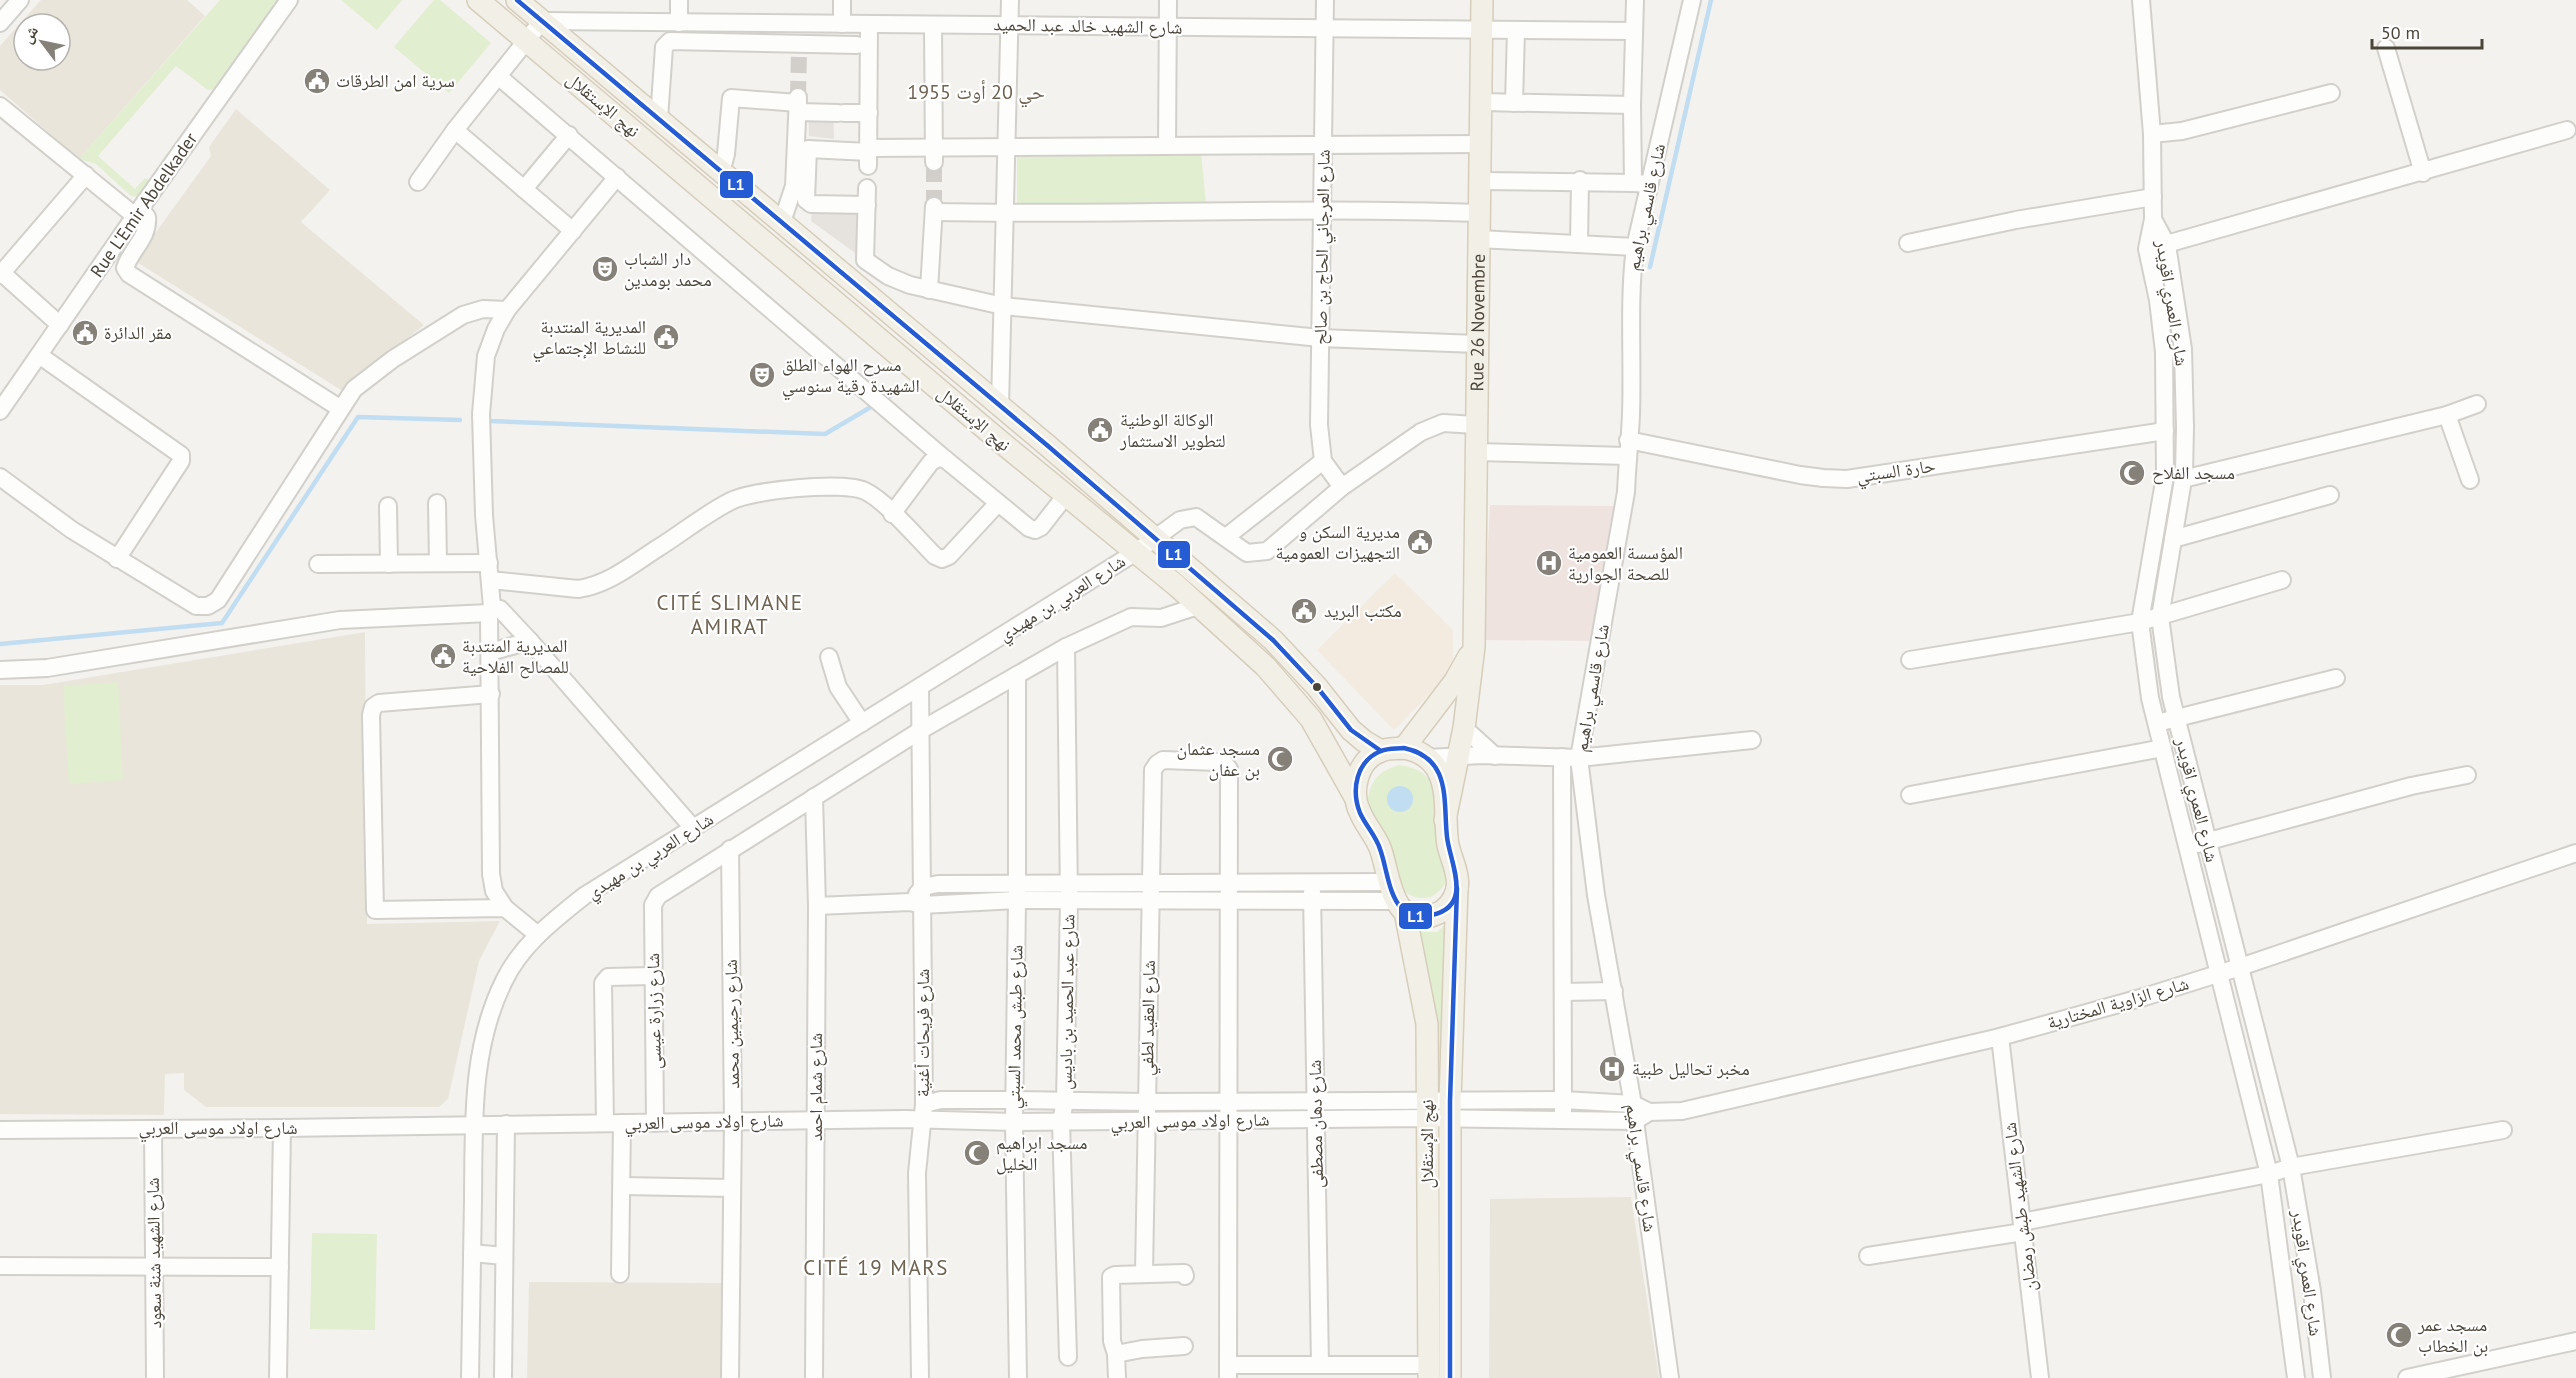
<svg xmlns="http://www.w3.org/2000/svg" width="2576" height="1378" viewBox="0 0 2576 1378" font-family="'PT Sans','Noto Naskh Arabic',sans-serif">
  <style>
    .commercial { fill: #f3ebdf }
    .education { fill: #eae5da; fill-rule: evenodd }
    .medical { fill: #eee3df }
    .green { fill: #e1eecf }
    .parking { fill: #e6e3df }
    .water { fill: #c0ddf1 }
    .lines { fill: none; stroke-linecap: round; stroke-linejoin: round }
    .stream { stroke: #c0ddf1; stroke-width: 4.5 }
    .minor-tunnel { stroke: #d2cfca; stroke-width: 16; stroke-dasharray: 16 8; stroke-linecap: butt }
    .minor-casing { stroke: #d2d0cb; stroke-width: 20 }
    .major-casing { stroke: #d6cebb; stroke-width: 24 }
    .minor { stroke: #fdfdfc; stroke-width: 16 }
    .major { stroke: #f2efe6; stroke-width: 21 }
    .bus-1-casing { stroke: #fff; stroke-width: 9 }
    .bus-1 { stroke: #255bd3; stroke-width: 4.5 }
    .bus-dot { fill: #4b4439; stroke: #fff; stroke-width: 2 }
    .labels { text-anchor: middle; stroke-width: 4.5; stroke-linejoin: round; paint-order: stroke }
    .street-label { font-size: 18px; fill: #4b4439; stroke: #fff }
    .poi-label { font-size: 18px; fill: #4b4439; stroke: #fff; text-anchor: start }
    .neighbourhood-label { font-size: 20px; fill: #6e6250; stroke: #fff }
    .quarter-label { font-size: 21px; letter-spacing: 1.5px; fill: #6e6250; stroke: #fff }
    .line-badge { stroke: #fff; stroke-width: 2 }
    .badge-label { font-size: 16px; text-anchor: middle; font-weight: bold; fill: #fff }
  </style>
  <rect width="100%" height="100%" fill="#f4f2ee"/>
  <polygon class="commercial" points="1395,573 1453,630 1453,670 1394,730 1317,650"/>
  <g class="education">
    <path d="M41,0H187L205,16L79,159L0,90V46ZM24,24H60V60H24Z"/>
    <polygon points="236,109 330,190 301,222 424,325 341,390 135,261 211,156 209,147"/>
    <polygon points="365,632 367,924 500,921 479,961 448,1099 439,1107 206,1107 184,1090 184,1073 165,1074 164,1115 0,1114 0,685 43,685"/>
    <polygon points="1631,1197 1659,1378 1489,1378 1490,1199"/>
    <polygon points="529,1282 725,1283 726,1378 527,1378"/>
  </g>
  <polygon class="medical" points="1490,505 1620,506 1595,641 1483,640"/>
  <g class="green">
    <polygon points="220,0 277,0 218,89 208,90 176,66 98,156 135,189 145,178 149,180 138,197 131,196 96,164 79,159"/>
    <polygon points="341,0 402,0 377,30"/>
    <polygon points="434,0 440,0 491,43 449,93 394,47"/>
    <polygon points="1017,151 1201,151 1206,205 1017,205"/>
    <polygon points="118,682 123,780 69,784 63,686"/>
    <path d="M1399,765C1416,767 1424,772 1434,786L1448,876C1440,901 1417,905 1399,887L1367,804C1369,782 1378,771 1399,765Z"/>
    <polygon points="1448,922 1444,1088 1421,932 1437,932"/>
    <polygon points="312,1233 377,1234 375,1330 310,1329"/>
  </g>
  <g class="parking">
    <polygon points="808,103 833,106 834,139 809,136"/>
    <polygon points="860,208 858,255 811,221 812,209"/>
  </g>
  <circle class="water" cx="1400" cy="799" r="13"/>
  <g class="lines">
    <g class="stream">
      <polyline points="1650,267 1711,0"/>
      <polyline points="883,400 905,387"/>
      <polyline points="490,421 825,434 876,404"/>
      <polyline points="0,644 222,623 358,417 460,420"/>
    </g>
    <g class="minor-tunnel">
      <polyline points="798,97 799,52"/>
      <polyline points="934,206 934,162"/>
    </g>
    <g class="minor-casing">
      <g id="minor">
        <polyline points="1325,0 1319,425 1323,461 1342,487"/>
        <polyline points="1635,0 1632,105 1633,183 1649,184"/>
        <polyline points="2141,0 2152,134 2153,219 2147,249 2158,300 2164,352 2165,476 2140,622 2150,698 2269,1174 2296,1378"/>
        <polyline points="0,23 20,0"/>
        <polyline points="679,23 679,0"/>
        <polyline points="842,24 842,0"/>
        <polyline points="933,25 934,162"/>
        <polyline points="2386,48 2423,173"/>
        <polyline points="498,76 945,459"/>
        <polyline points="1481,102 1632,105"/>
        <polyline points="1514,103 1516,30"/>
        <polyline points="0,106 135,216"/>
        <polyline points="798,112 838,113"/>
        <polyline points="844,113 869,113"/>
        <polyline points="659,119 664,47 670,41 857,45"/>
        <polyline points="455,130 573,231"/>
        <polyline points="2152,134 2182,131 2331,93"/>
        <polyline points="1167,146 1168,0"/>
        <polyline points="869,148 1480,144"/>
        <polyline points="868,166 869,24"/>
        <polyline points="721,172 726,154 731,98 798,103"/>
        <polyline points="1480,181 1633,183"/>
        <polyline points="418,182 455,130 542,21 1634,31"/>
        <polyline points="867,188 865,260 888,276 910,285 1003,306 1320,338 1477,344"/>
        <polyline points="524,189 569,135"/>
        <polyline points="867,205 811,204 806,200 808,149 869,152"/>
        <path d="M140,209L147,217C149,238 131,249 125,268L129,274L341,409"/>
        <path d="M934,212C1116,216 1297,206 1479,213"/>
        <polyline points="2153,219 2167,245 2183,349 2185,427 2184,474 2160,617 2171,697 2291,1167 2312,1291 2322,1378"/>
        <polyline points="782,222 794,186 798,97"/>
        <polyline points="1479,239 1635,247"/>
        <polyline points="1908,243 2016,220 2153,197"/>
        <polyline points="1579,244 1580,180"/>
        <polyline points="2156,247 2567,130"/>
        <polyline points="2,273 60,325"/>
        <polyline points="0,275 86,175"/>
        <polyline points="929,290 934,206"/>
        <polyline points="39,355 181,455 181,461 117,559"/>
        <polyline points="1000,406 1010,0"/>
        <polyline points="0,411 135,216 289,0"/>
        <polyline points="2447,415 2470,480"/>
        <polyline points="1628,440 1800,475 1823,478 1847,479 2165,431"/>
        <polyline points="1475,452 1627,456"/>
        <polyline points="0,477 72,530 196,606 208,606 218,600 354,389 393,359 463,315 483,309 507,310"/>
        <polyline points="2183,479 2447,415 2477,404"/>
        <polyline points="437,503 438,563"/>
        <polyline points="388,506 389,564"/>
        <polyline points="892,514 931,462 938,458 945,459 1029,528 1035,530 1041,527 1066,495"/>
        <polyline points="1226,537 1323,461"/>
        <polyline points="2173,539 2330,495"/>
        <polyline points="318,564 489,563"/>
        <path d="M491,580L578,589C608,585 633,564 658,548C682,533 705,514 731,501C752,490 843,481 865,491C886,501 917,538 935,556L942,559L949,556L998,503"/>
        <polyline points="492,607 484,515 481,414 486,356 496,329 507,310 617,177"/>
        <polyline points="1066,647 1069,900 1065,1101 1061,1122 1068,1357"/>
        <polyline points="490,652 530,641"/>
        <polyline points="829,657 838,687 862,723"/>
        <polyline points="1910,660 2140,622 2282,580"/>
        <polyline points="0,670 47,668 340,620 489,613"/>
        <polyline points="1017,675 1017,900 1014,1122 1018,1378"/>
        <polyline points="920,687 924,1104 917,1173 920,1378"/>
        <polyline points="491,694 379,703 373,707 371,715 375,910 505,908 538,935"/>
        <polyline points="2165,721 2336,678"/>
        <polyline points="1464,728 1495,756"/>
        <polyline points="1562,757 1563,1111"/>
        <polyline points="1428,758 1482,755 1579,758 1752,740"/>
        <polyline points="1910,795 2163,748"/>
        <polyline points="2198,844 2411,786 2467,775"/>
        <polyline points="1312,892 1320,1365"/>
        <polyline points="917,894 923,887 938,884 1388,882"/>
        <polyline points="817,906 910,902 922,905 1017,900 1395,901"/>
        <polyline points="505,908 494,891 491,874 489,613 492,607 500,609 530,641 693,828"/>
        <polyline points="1563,992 1614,991"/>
        <polyline points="2000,1037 2040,1378"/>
        <polyline points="924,1104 941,1100 1014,1100 1147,1102 1563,1100 1633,1104 1649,1112 1682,1111 2000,1037 2144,997 2240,967 2576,853"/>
        <polyline points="605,1123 603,983 608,977 653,976"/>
        <polyline points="655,1123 653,905 658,896 921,730 1066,647 1131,617 1161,618 1198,606"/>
        <polyline points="153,1129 155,1378"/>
        <polyline points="0,1130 282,1128 905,1119 1014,1122 1426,1118 1635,1121 1649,1112"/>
        <polyline points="622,1186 732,1188"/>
        <polyline points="2022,1222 2269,1174 2291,1167 2503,1130"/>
        <polyline points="472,1253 504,1256"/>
        <polyline points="1868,1256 2023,1232"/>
        <polyline points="0,1266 280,1267"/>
        <polyline points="1144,1273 1153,770 1157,764 1163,760 1218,762 1225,764 1229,769 1228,1378"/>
        <polyline points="620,1274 622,1123"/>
        <polyline points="1116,1354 1142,1349 1184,1346"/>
        <polyline points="1228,1365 1429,1365"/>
        <polyline points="278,1378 282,1128"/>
        <path d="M470,1378C471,1319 472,1259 473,1200C474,1126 470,1049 504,981C521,945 554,920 584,896L1136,552L1180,520L1196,517L1247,553L1267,551L1342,487L1421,432L1443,423L1476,425"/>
        <polyline points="503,1378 506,1124"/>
        <polyline points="730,1378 733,1121 730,849"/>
        <polyline points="814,1378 817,906 814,797"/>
        <polyline points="1117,1378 1116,1354 1112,1341 1111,1277 1115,1275 1184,1273 1185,1276"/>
        <path d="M1670,1378L1632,1099L1596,895L1579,758L1626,492C1627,466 1630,440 1631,414C1633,358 1628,302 1635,247L1692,0"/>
        <polyline points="2407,1378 2576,1341"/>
      </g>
    </g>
    <g class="major-casing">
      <g id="major">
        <polyline points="478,0 1001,442 1177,586 1265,666 1311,719 1355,797"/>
        <polyline points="517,0 1048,446 1273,640 1317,687 1351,730 1364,741 1381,751"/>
        <path d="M1404,748C1418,750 1433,759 1439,773C1449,794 1444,823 1448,845C1451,859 1460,875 1457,889C1454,901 1446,911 1434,915C1390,930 1390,873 1380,848C1375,835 1365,825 1360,812C1350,792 1357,759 1381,751C1387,748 1397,749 1404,748Z"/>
        <polyline points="1404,748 1455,681 1469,656"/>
        <path id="s1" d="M1445,820L1464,728L1474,647L1482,0"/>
        <polyline points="1405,912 1427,1024 1429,1378"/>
        <polyline points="1450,1378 1450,1101 1457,888"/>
      </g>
    </g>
    <use href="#minor" class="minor"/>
    <use href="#major" class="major"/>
    <g class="bus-1-casing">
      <g id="bus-1">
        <polyline points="517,0 1048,446 1273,640 1317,687 1351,730 1381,751"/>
        <path d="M1404,748C1452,758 1443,801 1447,837C1450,863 1474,906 1432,915C1420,918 1411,917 1402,909C1388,894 1387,868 1380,849C1376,836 1366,826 1360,813C1351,790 1356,761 1381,751C1388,748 1397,749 1404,748Z"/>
        <polyline points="1450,1378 1450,1101 1457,888"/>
      </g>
    </g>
    <use href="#bus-1" class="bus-1"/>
  </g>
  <defs>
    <g id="civic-disc" transform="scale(1.35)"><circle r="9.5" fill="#868178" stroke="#fff"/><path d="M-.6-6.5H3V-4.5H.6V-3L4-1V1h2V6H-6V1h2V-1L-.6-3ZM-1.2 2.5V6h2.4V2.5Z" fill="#fff"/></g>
    <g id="theatre-disc" transform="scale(1.35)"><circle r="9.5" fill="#868178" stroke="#fff"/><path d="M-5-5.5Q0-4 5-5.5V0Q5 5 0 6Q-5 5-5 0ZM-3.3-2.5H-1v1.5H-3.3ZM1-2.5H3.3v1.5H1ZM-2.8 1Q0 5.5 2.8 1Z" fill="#fff"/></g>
    <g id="mosque-disc" transform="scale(1.35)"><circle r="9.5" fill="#868178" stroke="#fff"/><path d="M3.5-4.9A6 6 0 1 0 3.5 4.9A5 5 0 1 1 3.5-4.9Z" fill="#fff"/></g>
    <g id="hospital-disc" transform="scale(1.35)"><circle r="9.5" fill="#868178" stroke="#fff"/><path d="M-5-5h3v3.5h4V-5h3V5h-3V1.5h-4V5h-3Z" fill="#fff"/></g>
  </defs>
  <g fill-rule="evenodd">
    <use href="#civic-disc" x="317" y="81"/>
    <use href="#theatre-disc" x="605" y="269"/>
    <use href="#civic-disc" x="85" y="333"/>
    <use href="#civic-disc" x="666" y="337"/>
    <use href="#theatre-disc" x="762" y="375"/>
    <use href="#civic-disc" x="1100" y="430"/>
    <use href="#mosque-disc" x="2132" y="473"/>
    <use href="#civic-disc" x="1420" y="542"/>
    <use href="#hospital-disc" x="1549" y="563"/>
    <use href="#civic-disc" x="1304" y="611"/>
    <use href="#civic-disc" x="443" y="656"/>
    <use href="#mosque-disc" x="1280" y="759"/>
    <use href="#hospital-disc" x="1612" y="1069"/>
    <use href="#mosque-disc" x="977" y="1153"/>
    <use href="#mosque-disc" x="2399" y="1335"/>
  </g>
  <circle class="bus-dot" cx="1317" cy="687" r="5"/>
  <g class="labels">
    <g class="street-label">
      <text transform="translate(1088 26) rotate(1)" y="6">شارع الشهيد خالد عبد الحميد</text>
      <text transform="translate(603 105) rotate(40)" y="6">نهج الإستقلال</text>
      <text transform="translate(144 205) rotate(-55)" y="6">Rue L'Emir Abdelkader</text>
      <text transform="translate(1646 207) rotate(-78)" y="6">شارع قاسمي براهيم</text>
      <text transform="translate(1322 247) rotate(-89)" y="6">شارع العرجاني الحاج بن صالح</text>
      <text transform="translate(2172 303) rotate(81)" y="6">شارع العمري اقويدر</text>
      <text dy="6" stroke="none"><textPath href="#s1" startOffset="500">Rue 26 Novembre</textPath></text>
      <text transform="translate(974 419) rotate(40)" y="6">نهج الإستقلال</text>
      <text transform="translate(1896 471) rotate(-8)" y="6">حارة السبتي</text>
      <text transform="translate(1062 598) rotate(-32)" y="6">شارع العربي بن مهيدي</text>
      <text transform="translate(1592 688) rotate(-80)" y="6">شارع قاسمي براهيم</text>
      <text transform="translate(2197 800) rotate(76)" y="6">شارع العمري اقويدر</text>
      <text transform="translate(650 856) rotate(-32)" y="6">شارع العربي بن مهيدي</text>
      <text transform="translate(1067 1002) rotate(-89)" y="6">شارع عبد الحميد بن باديس</text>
      <text transform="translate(2118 1003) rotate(-16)" y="6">شارع الزاوية المختارية</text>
      <text transform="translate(654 1011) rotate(-91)" y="6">شارع زرارة عيسى</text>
      <text transform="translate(1148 1018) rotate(-89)" y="6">شارع العقيد لطفي</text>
      <text transform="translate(732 1024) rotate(-91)" y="6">شارع رحيمين محمد</text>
      <text transform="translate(1015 1027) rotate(-89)" y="6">شارع طبش محمد السبتي</text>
      <text transform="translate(923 1033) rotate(-90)" y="6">شارع فريحات ٱغنية</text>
      <text transform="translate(816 1087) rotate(-90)" y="6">شارع شمام احمد</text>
      <text transform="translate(1190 1121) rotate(-1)" y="6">شارع اولاد موسى العربي</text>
      <text transform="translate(704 1122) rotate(-1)" y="6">شارع اولاد موسى العربي</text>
      <text transform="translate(1316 1124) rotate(-91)" y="6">شارع دهان مصطفى</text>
      <text x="218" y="1134">شارع اولاد موسى العربي</text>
      <text transform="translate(1427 1144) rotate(-90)" y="6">نهج الإستقلال</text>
      <text transform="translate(1641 1168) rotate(82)" y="6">شارع قاسمي براهيم</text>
      <text transform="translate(2020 1207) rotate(-97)" y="6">شارع الشهيد طبش رمضان</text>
      <text transform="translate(154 1253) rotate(-91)" y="6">شارع الشهيد شنة سعود</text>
      <text transform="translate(2307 1273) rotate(82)" y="6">شارع العمري اقويدر</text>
    </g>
    <g class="poi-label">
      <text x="336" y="87">سرية امن الطرقات</text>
      <text x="624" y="265">دار الشباب<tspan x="624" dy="21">محمد بومدين</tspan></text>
      <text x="646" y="333" text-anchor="end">المديرية المنتدبة<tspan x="646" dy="21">للنشاط الإجتماعي</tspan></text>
      <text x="104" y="339">مقر الدائرة</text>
      <text x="782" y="371">مسرح الهواء الطلق<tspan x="782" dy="21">الشهيدة رقية سنوسي</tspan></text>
      <text x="1120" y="426">الوكالة الوطنية<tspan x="1120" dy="21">لتطوير الاستثمار</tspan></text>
      <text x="2152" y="479">مسجد الفلاح</text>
      <text x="1400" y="538" text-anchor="end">مديرية السكن و<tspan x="1400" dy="21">التجهيزات العمومية</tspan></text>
      <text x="1568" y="559">المؤسسة العمومية<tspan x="1568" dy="21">للصحة الجوارية</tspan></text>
      <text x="1324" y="617">مكتب البريد</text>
      <text x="462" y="652">المديرية المنتدبة<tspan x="462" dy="21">للمصالح الفلاحية</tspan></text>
      <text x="1260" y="755" text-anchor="end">مسجد عثمان<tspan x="1260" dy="21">بن عفان</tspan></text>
      <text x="1632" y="1075">مخبر تحاليل طبية</text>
      <text x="996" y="1149">مسجد ابراهيم<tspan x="996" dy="21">الخليل</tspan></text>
      <text x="2418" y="1331">مسجد عمر<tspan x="2418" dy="21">بن الخطاب</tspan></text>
    </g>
    <g class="neighbourhood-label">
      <text x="976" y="99">حي 20 أوت 1955</text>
    </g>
    <g class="quarter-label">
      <text x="730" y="610">CITÉ SLIMANE<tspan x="730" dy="24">AMIRAT</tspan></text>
      <text x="876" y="1275">CITÉ 19 MARS</text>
    </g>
  </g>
  <g class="line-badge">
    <rect x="719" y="170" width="35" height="29" rx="6" fill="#255bd3"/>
    <rect x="1157" y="540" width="34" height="29" rx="6" fill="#255bd3"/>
    <rect x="1398" y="902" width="35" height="28" rx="6" fill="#255bd3"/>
  </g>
  <g class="badge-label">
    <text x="736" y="190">L1</text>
    <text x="1174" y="560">L1</text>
    <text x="1416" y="922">L1</text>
  </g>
  <g transform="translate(42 42) rotate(302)"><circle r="28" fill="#ffffff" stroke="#b7b4b0" stroke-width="1.5"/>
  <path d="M0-4.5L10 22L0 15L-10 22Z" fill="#868178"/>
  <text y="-9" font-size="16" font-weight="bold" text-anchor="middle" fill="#4b4439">ش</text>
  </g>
  <path d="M2372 39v9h110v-9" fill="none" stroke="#4b4439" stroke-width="3"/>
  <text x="2381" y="39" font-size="18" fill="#4b4439" stroke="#ffffff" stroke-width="4.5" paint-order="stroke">50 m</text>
</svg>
